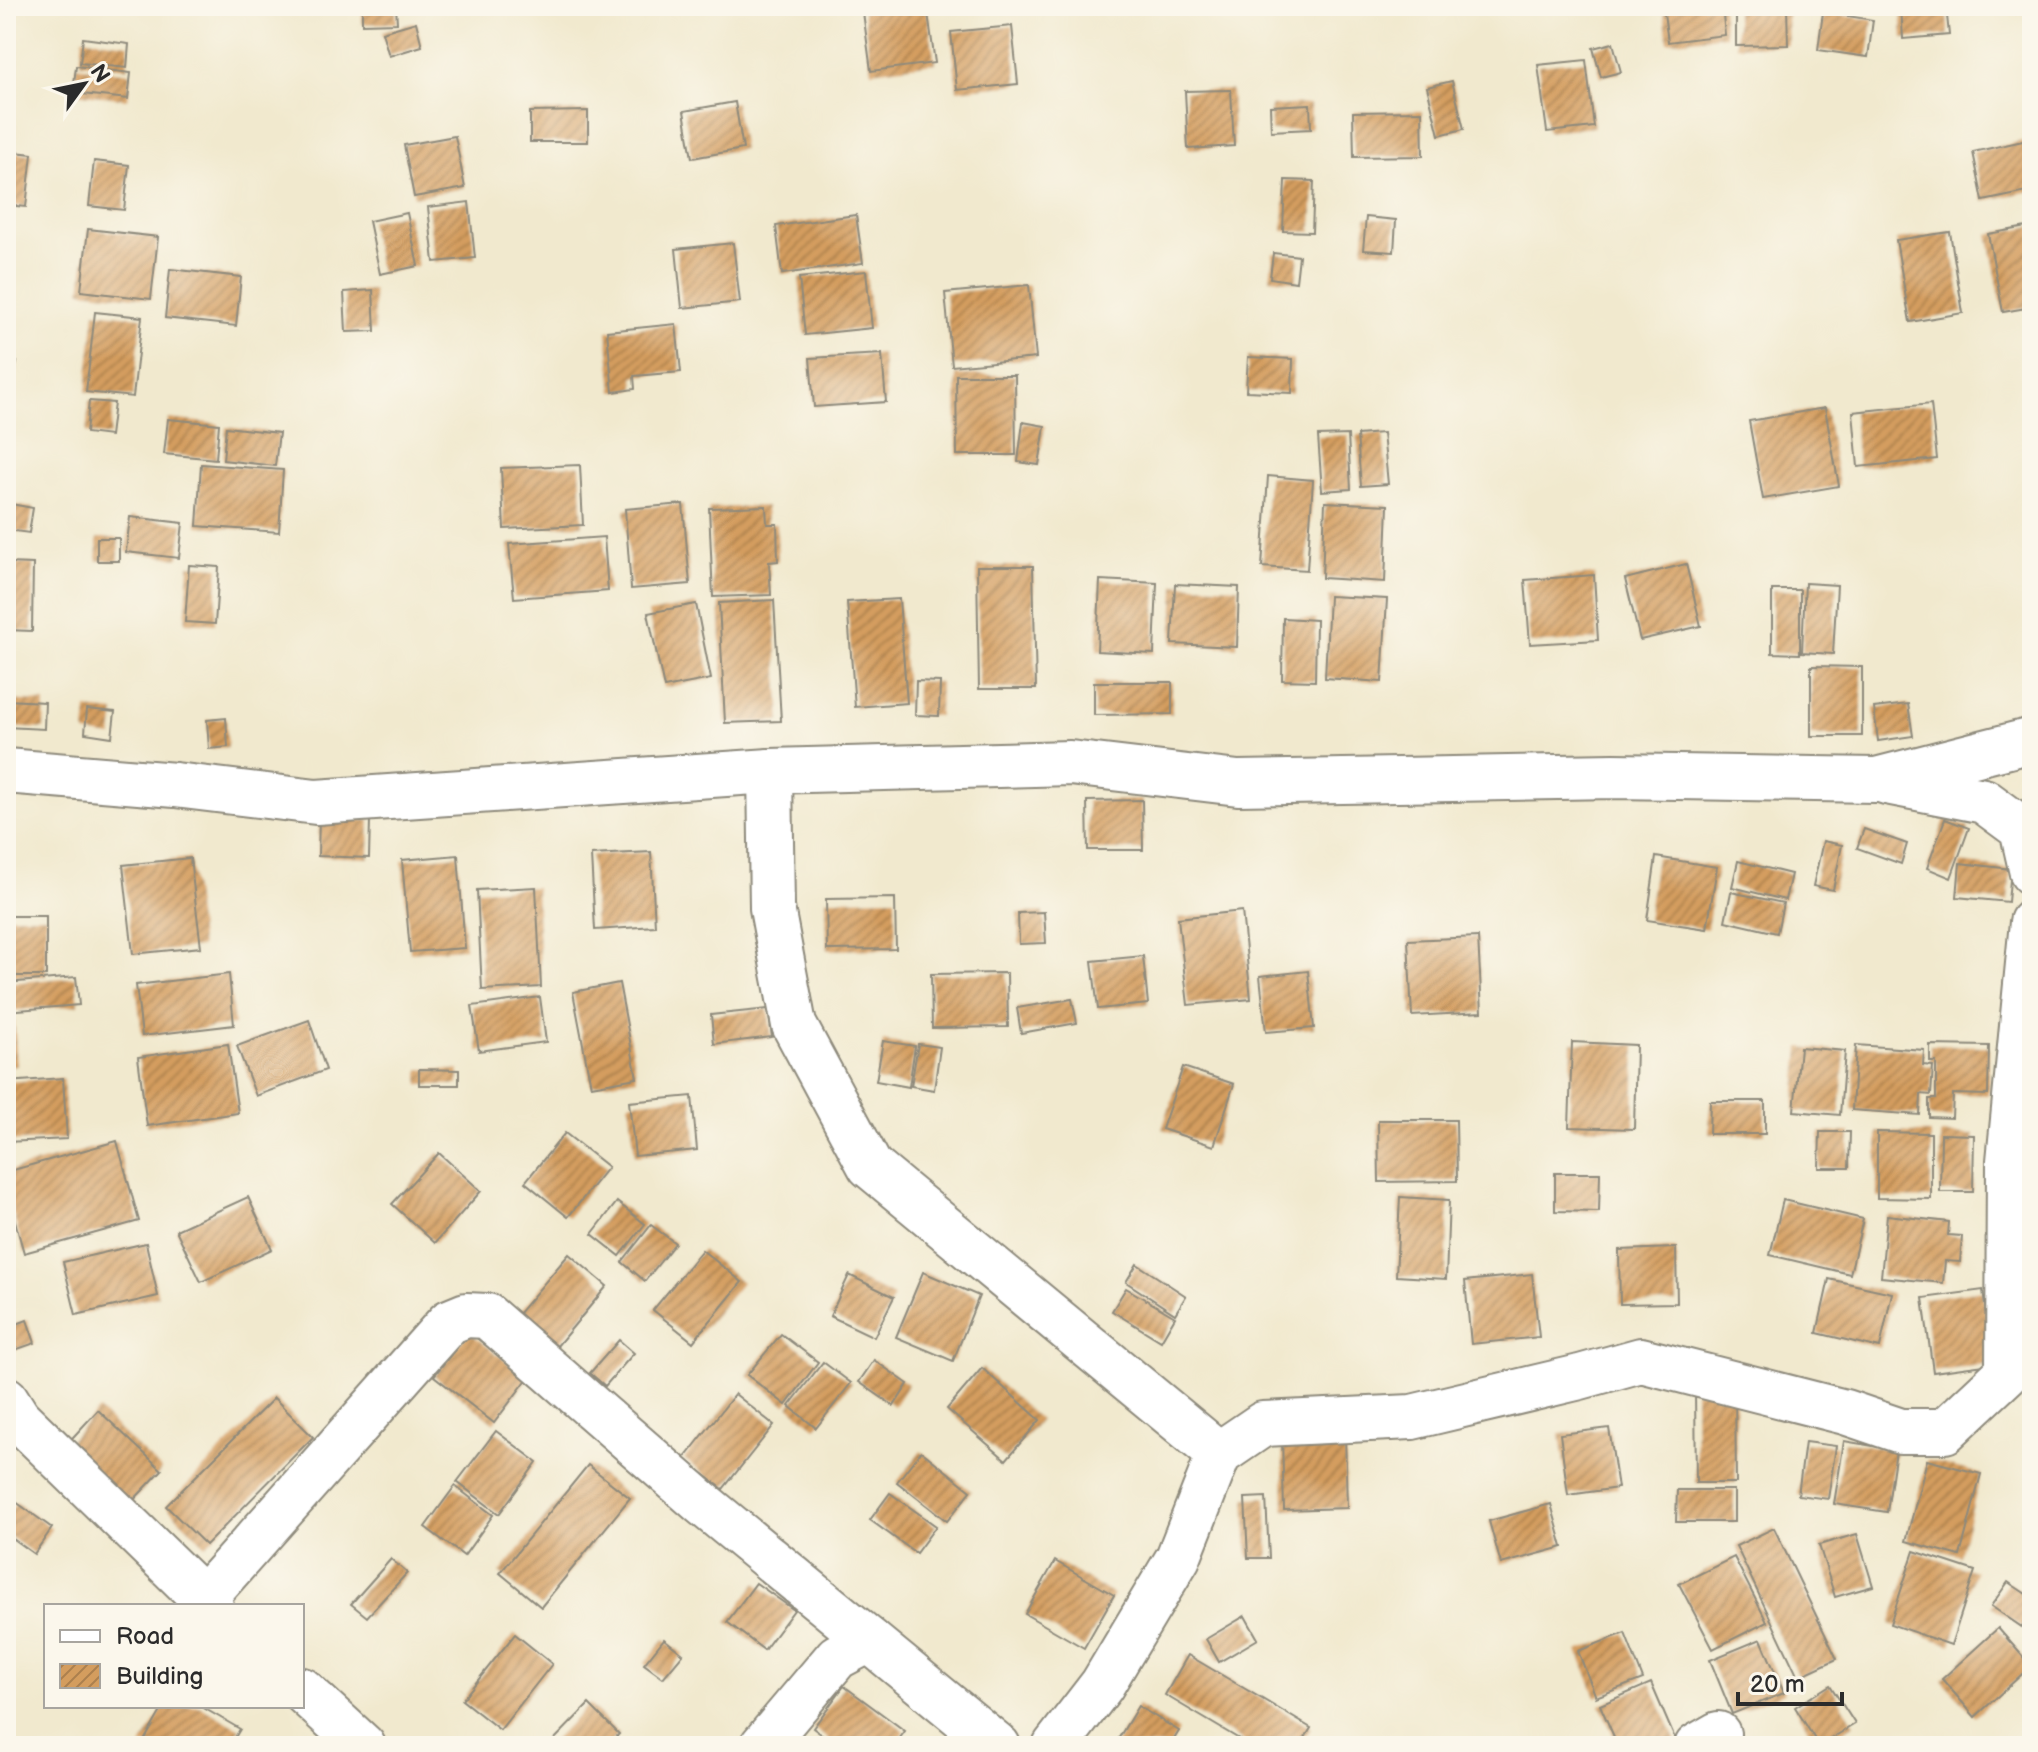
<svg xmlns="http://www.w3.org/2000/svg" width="2038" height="1752" viewBox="0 0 2038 1752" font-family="'Balsamiq Sans',sans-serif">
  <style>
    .building { fill: url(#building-hatch) }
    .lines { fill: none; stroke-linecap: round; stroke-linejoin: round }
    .minor-casing { stroke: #8e8a7c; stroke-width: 48 }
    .minor { stroke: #fff; stroke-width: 44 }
  </style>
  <defs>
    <pattern id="building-hatch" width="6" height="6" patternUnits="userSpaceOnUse" patternTransform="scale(2)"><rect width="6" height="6" fill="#d49d5e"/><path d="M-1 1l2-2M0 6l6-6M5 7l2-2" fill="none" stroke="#ac804e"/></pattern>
  </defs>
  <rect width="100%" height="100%" fill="#fbf7ec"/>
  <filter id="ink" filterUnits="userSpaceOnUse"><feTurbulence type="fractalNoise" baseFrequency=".0125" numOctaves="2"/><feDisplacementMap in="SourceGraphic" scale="16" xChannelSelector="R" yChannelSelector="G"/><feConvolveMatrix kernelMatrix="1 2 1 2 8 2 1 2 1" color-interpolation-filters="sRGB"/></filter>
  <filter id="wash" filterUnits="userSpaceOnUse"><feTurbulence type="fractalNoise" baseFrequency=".006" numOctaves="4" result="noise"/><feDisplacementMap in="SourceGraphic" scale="32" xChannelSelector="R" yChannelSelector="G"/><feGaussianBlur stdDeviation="1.8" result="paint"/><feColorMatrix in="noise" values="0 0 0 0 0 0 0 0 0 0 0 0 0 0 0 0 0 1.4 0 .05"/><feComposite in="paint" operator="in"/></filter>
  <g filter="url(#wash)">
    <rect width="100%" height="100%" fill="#f1e9ce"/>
    <g id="blocks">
      <g class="building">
        <polygon points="362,6 396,6 397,23 362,24"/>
        <polygon points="910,6 927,6 935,63 871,71 863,12"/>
        <polygon points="1663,6 1722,6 1725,35 1668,42"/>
        <polygon points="1843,6 1865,6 1863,13"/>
        <polygon points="1901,6 1946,6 1949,35 1903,39"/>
        <polygon points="1736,7 1787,7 1788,45 1736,46"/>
        <polygon points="1823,12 1873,20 1868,57 1818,50"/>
        <polygon points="416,22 422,46 389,56 382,32"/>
        <polygon points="1012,26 1018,84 957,90 951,32"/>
        <polygon points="83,38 129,44 127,68 80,63"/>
        <polygon points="1613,43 1621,72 1601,77 1593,48"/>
        <polygon points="1586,60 1594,127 1547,132 1538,65"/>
        <polygon points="76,66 131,73 128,99 73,93"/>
        <polygon points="1452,81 1464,129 1439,135 1427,87"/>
        <polygon points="1231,90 1234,146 1188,149 1185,91"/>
        <polygon points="735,102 743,149 692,158 684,111"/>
        <polygon points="1310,104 1311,129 1271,131 1270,106"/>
        <polygon points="588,111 588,142 530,142 530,112"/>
        <polygon points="1422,111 1423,156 1354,157 1353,112"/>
        <polygon points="455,136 465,188 414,197 404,145"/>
        <polygon points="2032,139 2032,191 1983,201 1973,152"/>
        <polygon points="6,151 32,154 26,207 6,205"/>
        <polygon points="94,161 129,165 124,210 89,206"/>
        <polygon points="1285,180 1314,181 1312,232 1283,231"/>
        <polygon points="469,202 475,258 434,262 428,207"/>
        <polygon points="407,213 418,266 380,274 369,221"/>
        <polygon points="856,215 863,263 782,274 776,226"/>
        <polygon points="1366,217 1396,220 1394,252 1363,250"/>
        <polygon points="2032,226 2032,307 2003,312 1988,234"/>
        <polygon points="88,229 158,237 151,299 81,291"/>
        <polygon points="1950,232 1963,313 1910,322 1896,240"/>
        <polygon points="733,243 740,302 682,308 676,249"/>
        <polygon points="1273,253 1299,256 1296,282 1270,278"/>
        <polygon points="170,269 241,277 236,326 165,318"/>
        <polygon points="866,271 872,328 805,335 799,278"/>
        <polygon points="1029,285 1036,358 952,366 945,293"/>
        <polygon points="373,290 375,331 346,332 344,292"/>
        <polygon points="95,312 142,317 133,397 86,392"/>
        <polygon points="676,324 681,372 634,376 635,389 613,392 607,331"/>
        <polygon points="882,354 886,402 814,407 810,358"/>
        <polygon points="1248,357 1293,359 1292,393 1246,391"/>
        <polygon points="6,359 17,362 7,407 6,407"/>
        <polygon points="956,375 1015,375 1016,455 957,455"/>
        <polygon points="89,401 114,403 110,436 86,433"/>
        <polygon points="1931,404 1937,459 1858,467 1853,412"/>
        <polygon points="1825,408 1839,486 1763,499 1749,421"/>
        <polygon points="168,419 219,424 216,459 164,454"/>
        <polygon points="1023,422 1045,426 1039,465 1018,462"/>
        <polygon points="226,427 279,433 275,466 223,460"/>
        <polygon points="1383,433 1388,484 1361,486 1357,435"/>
        <polygon points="1348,435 1351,489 1322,491 1318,436"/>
        <polygon points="201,464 283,470 279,532 197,526"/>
        <polygon points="580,465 583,525 504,529 501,468"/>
        <polygon points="1268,476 1313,480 1307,570 1262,567"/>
        <polygon points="1325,502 1388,505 1385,582 1322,578"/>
        <polygon points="11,504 33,508 29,533 7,530"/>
        <polygon points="683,504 690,584 631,589 625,509"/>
        <polygon points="766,506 767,524 777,524 778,561 769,562 771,595 713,597 709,508"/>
        <polygon points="130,517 183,523 179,558 126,552"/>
        <polygon points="604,537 608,591 514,598 509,544"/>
        <rect x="97" y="538" width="22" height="23"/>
        <polygon points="6,563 33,564 32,631 6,630"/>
        <polygon points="1686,564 1701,626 1640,640 1625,579"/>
        <polygon points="189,565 219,567 215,624 185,622"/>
        <polygon points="977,566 1033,566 1036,689 979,689"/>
        <polygon points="1594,575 1598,640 1530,644 1525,580"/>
        <polygon points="1100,580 1157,583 1154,654 1097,651"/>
        <polygon points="1805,583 1837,585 1833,654 1802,652"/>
        <polygon points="1175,584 1239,587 1237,647 1172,644"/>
        <polygon points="1772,590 1800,590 1800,654 1772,653"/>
        <polygon points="1329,596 1387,599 1382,682 1325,678"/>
        <polygon points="899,599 907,703 855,707 847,602"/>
        <polygon points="774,600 781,721 725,723 719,603"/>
        <polygon points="696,604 711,679 664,688 648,613"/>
        <polygon points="1283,618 1316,620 1315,681 1282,680"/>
        <polygon points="1811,666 1862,667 1862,736 1811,736"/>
        <polygon points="916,681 940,682 939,716 915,715"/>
        <polygon points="1094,682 1172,682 1172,714 1094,715"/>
        <polygon points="6,700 45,702 44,729 6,727"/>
        <polygon points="1908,704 1913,736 1878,741 1874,708"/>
        <polygon points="87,709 115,712 112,737 85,733"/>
        <polygon points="226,718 228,747 209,749 207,720"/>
        <polygon points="1142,800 1143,850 1088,850 1087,801"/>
        <polygon points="319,818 370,820 369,858 318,856"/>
        <polygon points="1945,819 1969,828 1951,878 1927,868"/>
        <polygon points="1864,829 1907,844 1901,864 1857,848"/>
        <polygon points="1823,841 1842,845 1833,890 1813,886"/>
        <polygon points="651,852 655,926 595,930 591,855"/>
        <polygon points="458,855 465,948 410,952 402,860"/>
        <polygon points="1656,857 1717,867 1707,929 1647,920"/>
        <polygon points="190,858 201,947 133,954 123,865"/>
        <polygon points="1738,861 1791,874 1785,900 1732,887"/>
        <polygon points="1960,863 2011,869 2008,902 1957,897"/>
        <polygon points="536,887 541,987 482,990 477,890"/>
        <polygon points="1731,892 1783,903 1777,933 1725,921"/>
        <polygon points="895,898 896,949 827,950 826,899"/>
        <polygon points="1242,911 1251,999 1188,1005 1178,918"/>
        <polygon points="1044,912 1046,943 1019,944 1018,913"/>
        <rect x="6" y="916" width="40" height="60"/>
        <polygon points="1478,937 1482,1012 1412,1016 1408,940"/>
        <polygon points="1143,956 1148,1004 1098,1009 1092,961"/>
        <polygon points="1308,971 1314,1028 1266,1032 1260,976"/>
        <polygon points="1007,973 1008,1027 932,1028 931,974"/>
        <polygon points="229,974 234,1025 142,1036 136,985"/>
        <polygon points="76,977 79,1005 6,1011 6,983"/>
        <polygon points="619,983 637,1078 591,1086 573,992"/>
        <polygon points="540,997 546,1042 479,1051 472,1006"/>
        <polygon points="1072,999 1077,1023 1021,1033 1017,1008"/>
        <polygon points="768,1009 772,1037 714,1044 711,1015"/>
        <polygon points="6,1017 14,1017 17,1066 6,1067"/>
        <polygon points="309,1020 326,1070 256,1096 237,1046"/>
        <polygon points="883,1041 915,1046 909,1087 876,1081"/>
        <polygon points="1572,1042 1636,1045 1634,1129 1569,1127"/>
        <polygon points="228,1044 238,1113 147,1126 138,1057"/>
        <polygon points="918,1044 940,1047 934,1090 911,1086"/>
        <polygon points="1856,1045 1924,1050 1923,1065 1933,1066 1931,1095 1921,1094 1920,1115 1852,1110"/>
        <polygon points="1930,1045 1989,1046 1988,1095 1953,1094 1952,1118 1929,1117 1929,1099 1936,1099 1936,1062 1930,1062"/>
        <polygon points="1800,1047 1845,1051 1840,1115 1794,1111"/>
        <polygon points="1183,1067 1234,1084 1214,1146 1162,1129"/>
        <polygon points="419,1069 459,1070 459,1085 419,1085"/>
        <polygon points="63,1078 67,1139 6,1142 6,1082"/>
        <polygon points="692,1096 697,1150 635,1156 629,1102"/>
        <polygon points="1710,1101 1765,1101 1765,1134 1709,1134"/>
        <polygon points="1378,1120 1456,1120 1457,1181 1379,1182"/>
        <polygon points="1820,1132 1850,1132 1849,1168 1819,1168"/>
        <polygon points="1877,1132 1931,1133 1931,1199 1877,1198"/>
        <polygon points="565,1133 608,1167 568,1217 525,1182"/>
        <polygon points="1941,1134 1974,1135 1973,1192 1940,1192"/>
        <polygon points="117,1141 139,1221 24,1253 6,1189 6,1172"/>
        <polygon points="439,1153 481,1191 435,1243 392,1204"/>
        <polygon points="1555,1173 1600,1173 1599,1212 1555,1211"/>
        <polygon points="248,1197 272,1249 201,1282 176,1230"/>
        <polygon points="1400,1197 1449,1200 1446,1279 1396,1276"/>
        <polygon points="1783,1200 1863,1219 1850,1274 1770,1255"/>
        <polygon points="617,1202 645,1224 620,1256 592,1234"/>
        <polygon points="1887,1215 1949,1222 1948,1235 1962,1236 1960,1262 1945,1261 1943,1283 1881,1277"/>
        <polygon points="651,1225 675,1243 645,1281 622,1262"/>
        <polygon points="146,1243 158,1296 76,1315 63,1262"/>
        <polygon points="1676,1248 1677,1303 1620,1304 1619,1250"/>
        <polygon points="702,1250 742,1282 693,1342 653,1310"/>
        <polygon points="569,1254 607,1286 557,1346 518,1314"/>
        <polygon points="1137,1264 1186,1296 1175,1314 1126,1282"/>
        <polygon points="923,1272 979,1296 953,1361 896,1337"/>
        <polygon points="1532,1274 1539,1337 1471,1344 1465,1281"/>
        <polygon points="849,1275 894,1297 874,1337 830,1316"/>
        <polygon points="1829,1279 1892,1293 1880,1348 1817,1333"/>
        <polygon points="1126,1288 1175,1317 1161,1341 1112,1311"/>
        <polygon points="1983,1290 1992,1364 1933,1372 1923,1298"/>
        <polygon points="27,1320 35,1343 12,1351 6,1328"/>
        <polygon points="469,1332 528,1378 494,1423 434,1376"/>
        <polygon points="781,1334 818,1362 786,1405 747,1375"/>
        <polygon points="619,1340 634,1353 605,1386 590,1373"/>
        <polygon points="874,1360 908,1384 894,1406 859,1382"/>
        <polygon points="823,1362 851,1383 816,1428 789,1406"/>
        <polygon points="982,1368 1040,1420 1006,1460 947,1409"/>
        <polygon points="1695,1391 1735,1391 1736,1483 1696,1483"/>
        <polygon points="735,1394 774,1425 723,1489 684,1459"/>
        <polygon points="274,1398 313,1437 206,1545 166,1506"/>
        <polygon points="98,1410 162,1470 126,1508 63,1448"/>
        <polygon points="1609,1428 1618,1488 1568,1495 1560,1434"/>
        <polygon points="496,1431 537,1462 499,1514 457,1482"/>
        <polygon points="1345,1435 1347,1508 1284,1510 1282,1437"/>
        <polygon points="1844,1441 1896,1450 1887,1512 1834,1504"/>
        <polygon points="1805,1442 1836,1446 1828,1499 1798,1495"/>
        <polygon points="921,1451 971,1491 947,1521 897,1482"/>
        <polygon points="1927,1460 1981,1474 1960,1556 1906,1541"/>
        <polygon points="588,1465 630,1498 541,1607 500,1573"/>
        <polygon points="455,1486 493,1515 464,1556 425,1527"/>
        <polygon points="1677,1490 1734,1490 1734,1522 1676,1522"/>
        <polygon points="890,1493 936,1526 916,1553 870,1520"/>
        <polygon points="1266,1497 1269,1558 1248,1558 1245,1498"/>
        <polygon points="16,1502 52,1528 34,1554 6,1534 6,1517"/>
        <polygon points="1551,1504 1563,1547 1501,1564 1489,1521"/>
        <polygon points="1774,1528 1837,1659 1798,1677 1736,1546"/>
        <polygon points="1857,1534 1873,1586 1835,1597 1819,1545"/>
        <polygon points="1914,1551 1975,1571 1951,1645 1890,1624"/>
        <polygon points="1734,1557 1767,1622 1713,1649 1679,1584"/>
        <polygon points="391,1559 407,1573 367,1617 351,1604"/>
        <polygon points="1055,1561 1114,1595 1084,1648 1025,1614"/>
        <polygon points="2008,1582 2032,1598 2032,1634 1991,1606"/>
        <polygon points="756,1583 794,1610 764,1650 727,1622"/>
        <polygon points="1245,1616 1258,1639 1219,1662 1206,1639"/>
        <polygon points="1998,1628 2031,1666 1975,1717 1942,1679"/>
        <polygon points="1625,1633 1643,1679 1596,1697 1578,1651"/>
        <polygon points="515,1634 552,1664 500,1730 462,1700"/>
        <polygon points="664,1639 683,1654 663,1678 644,1664"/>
        <polygon points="1761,1639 1784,1693 1732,1714 1710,1660"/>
        <polygon points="1188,1655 1311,1728 1300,1746 1251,1746 1165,1695"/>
        <polygon points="1651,1683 1676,1741 1664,1746 1618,1746 1600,1705"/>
        <polygon points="1830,1685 1855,1724 1819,1746 1795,1707"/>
        <polygon points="844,1686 905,1731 894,1746 837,1746 813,1728"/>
        <polygon points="589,1704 619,1734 608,1746 548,1746"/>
        <polygon points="164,1706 200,1706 240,1729 230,1746 141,1746"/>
        <polygon points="1138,1706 1179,1731 1170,1746 1114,1746"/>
      </g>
    </g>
  </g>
  <g filter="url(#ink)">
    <use href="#blocks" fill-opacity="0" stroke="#8e8a7c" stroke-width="2"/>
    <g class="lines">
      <g class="minor-casing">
        <g id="minor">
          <polyline points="6,771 175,785 316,802 770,771 1070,763 1238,783 1614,776 1876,780 2032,740"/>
          <polyline points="770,771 772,908 794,1025 870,1166 1219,1454"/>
          <polyline points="1886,782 1984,801 2022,829 2032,873"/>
          <polyline points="6,1399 18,1418 211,1606"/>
          <polyline points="203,1599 449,1322 466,1315 487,1316 702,1503 869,1640"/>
          <polyline points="302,1690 363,1746"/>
          <polyline points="762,1746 837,1657 869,1640 998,1746"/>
          <polyline points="1055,1746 1102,1685 1178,1558 1219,1454 1263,1424 1412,1417 1580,1377 1641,1360 1845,1412 1901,1431 1945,1431 2008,1372 2009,1161 2032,922"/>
          <polyline points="1697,1746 1718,1734"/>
        </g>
      </g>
      <use href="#minor" class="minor"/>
    </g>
  </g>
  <rect width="2038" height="1752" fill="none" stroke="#fbf7ec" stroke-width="32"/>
  <rect x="44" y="1604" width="260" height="104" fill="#fbf7ec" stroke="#a8a59f" stroke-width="2"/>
  <rect x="60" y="1630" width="40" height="12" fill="#ffffff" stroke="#a8a59f" stroke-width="2"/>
  <text x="116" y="1644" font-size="24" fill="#2b2b2b">Road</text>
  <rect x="60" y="1664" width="40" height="24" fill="url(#building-hatch)" stroke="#a8a59f" stroke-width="2"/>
  <text x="116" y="1684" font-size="24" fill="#2b2b2b">Building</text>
  <g transform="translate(84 84) rotate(57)" stroke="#fbf7ec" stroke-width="6" paint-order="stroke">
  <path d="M0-6L14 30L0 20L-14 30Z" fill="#2b2b2b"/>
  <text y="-12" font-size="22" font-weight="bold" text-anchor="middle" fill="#2b2b2b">N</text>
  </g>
  <path d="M1738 1692v12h104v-12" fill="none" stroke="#2b2b2b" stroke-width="4"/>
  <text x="1750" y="1692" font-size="24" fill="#2b2b2b" stroke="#fbf7ec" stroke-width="6" paint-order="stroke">20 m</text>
</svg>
